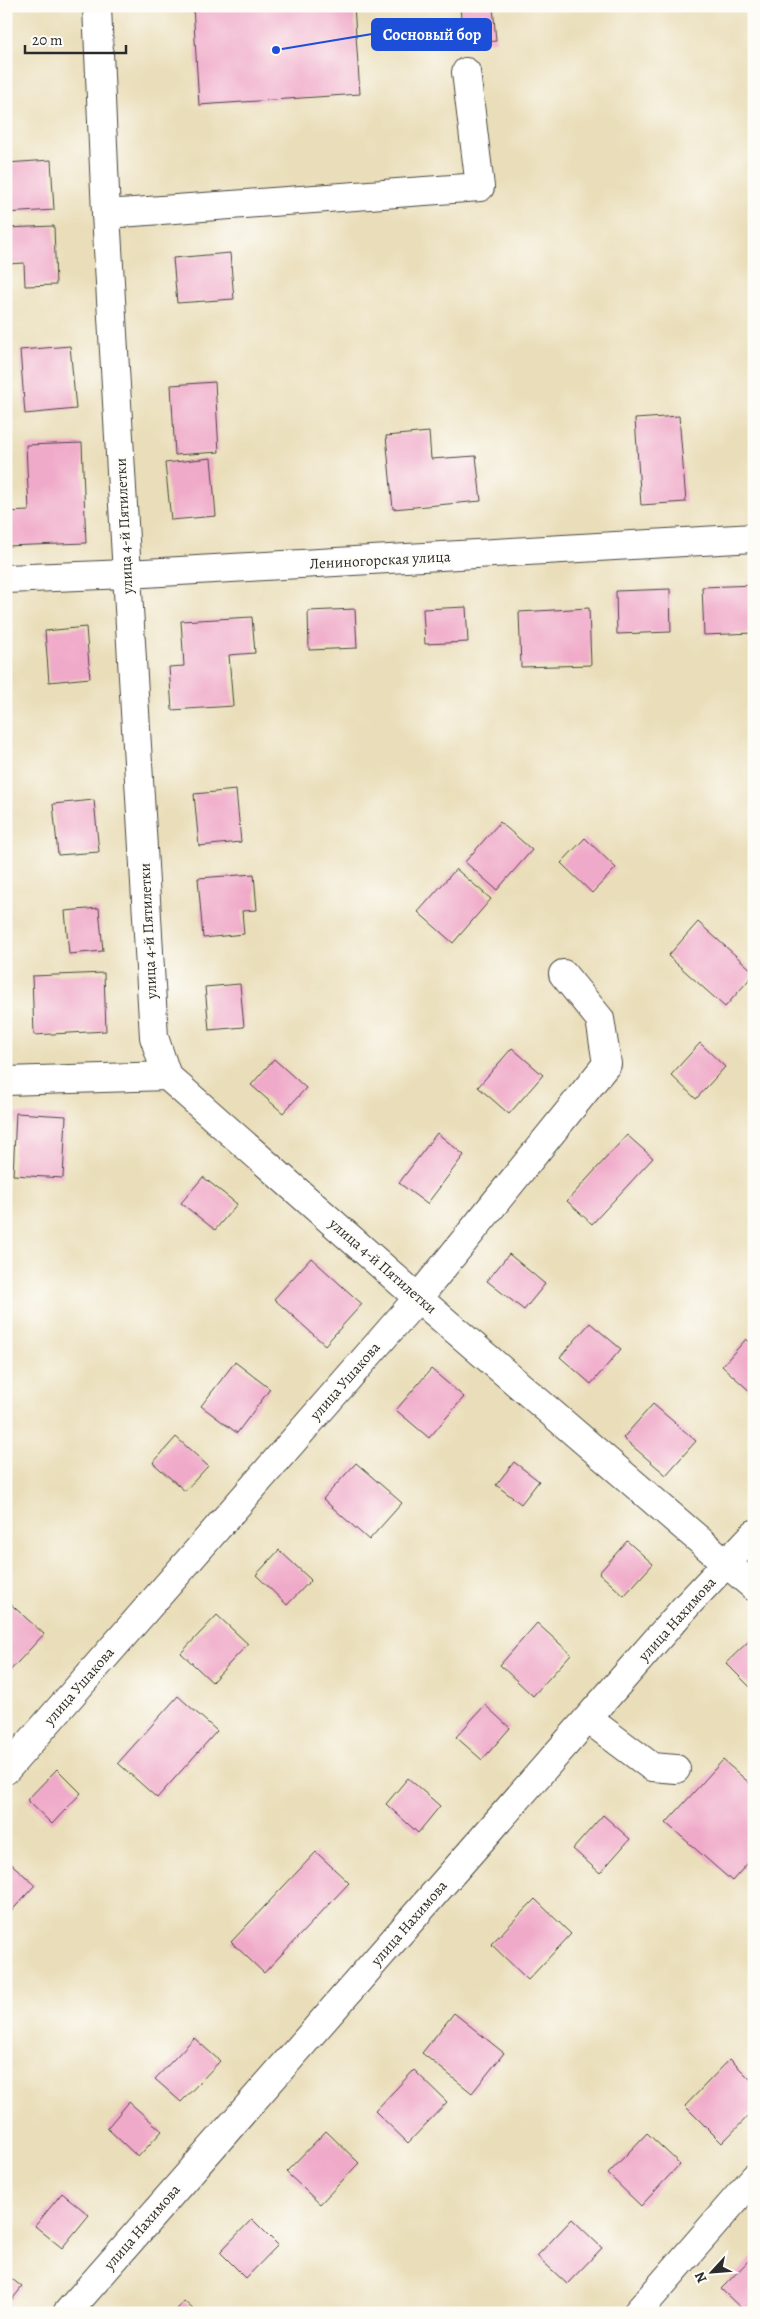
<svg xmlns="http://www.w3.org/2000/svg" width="760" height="2319" viewBox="0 0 760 2319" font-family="Alegreya,serif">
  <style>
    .building { fill: #f0aac9 }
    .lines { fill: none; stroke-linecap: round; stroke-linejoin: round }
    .minor-casing { stroke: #484640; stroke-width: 30 }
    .minor { stroke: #fff; stroke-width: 28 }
    .labels { text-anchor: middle; stroke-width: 4; stroke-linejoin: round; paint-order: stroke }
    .street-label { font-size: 15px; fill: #2b2b2b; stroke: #fdfcf7 }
    .leader { fill: none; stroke: #1d4ed8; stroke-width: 2 }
    .callout-dot { fill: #1d4ed8; stroke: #fdfcf7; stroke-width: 2 }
    .callout { fill: #1d4ed8; stroke: #1d4ed8; stroke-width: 2 }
    .callout-label { font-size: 16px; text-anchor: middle; font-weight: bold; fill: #fff }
  </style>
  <rect width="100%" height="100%" fill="#fdfcf7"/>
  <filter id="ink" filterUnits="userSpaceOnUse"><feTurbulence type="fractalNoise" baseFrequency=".02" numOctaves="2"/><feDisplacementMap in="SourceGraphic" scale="10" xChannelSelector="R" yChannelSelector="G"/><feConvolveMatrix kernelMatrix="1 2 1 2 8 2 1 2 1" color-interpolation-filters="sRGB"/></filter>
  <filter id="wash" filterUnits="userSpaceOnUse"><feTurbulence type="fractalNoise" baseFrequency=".0096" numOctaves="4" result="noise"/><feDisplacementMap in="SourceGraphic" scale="20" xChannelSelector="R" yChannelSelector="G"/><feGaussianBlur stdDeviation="1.12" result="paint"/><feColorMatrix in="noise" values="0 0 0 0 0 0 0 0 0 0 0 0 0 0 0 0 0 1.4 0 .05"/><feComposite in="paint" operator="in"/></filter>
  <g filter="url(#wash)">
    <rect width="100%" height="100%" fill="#eadeba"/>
    <g id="blocks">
      <g class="building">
        <polygon points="193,6 354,6 360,94 199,105"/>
        <polygon points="460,6 493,6 496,41 463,44"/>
        <polygon points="51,160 54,210 6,213 6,163"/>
        <polygon points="54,226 56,285 25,286 24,263 6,264 6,228"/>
        <polygon points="230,253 234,299 177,303 173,258"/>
        <polygon points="70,346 76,409 25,414 20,350"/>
        <polygon points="215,382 219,452 175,455 171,385"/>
        <polygon points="679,416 686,502 641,505 635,419"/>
        <polygon points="429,432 431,459 476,456 481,501 393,509 386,436"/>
        <polygon points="82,443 86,543 6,546 6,512 29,511 26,445"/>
        <polygon points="211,458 216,516 171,520 165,463"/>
        <polygon points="754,585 754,633 704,635 702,587"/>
        <polygon points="670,589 671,632 617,634 616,591"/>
        <polygon points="466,607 468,642 425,644 423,609"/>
        <polygon points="589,608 591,665 521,667 519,612"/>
        <polygon points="355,609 357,648 309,650 308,611"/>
        <polygon points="252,617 255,653 229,655 233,706 172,710 169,667 184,666 181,621"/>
        <polygon points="86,627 90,678 49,682 45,631"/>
        <polygon points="236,790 241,842 199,846 194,794"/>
        <polygon points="94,800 99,852 58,855 53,804"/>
        <polygon points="500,822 532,850 497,890 465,862"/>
        <polygon points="585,838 616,868 592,893 561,863"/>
        <polygon points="456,869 491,899 453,943 418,912"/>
        <polygon points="254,874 257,910 242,911 244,934 203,938 198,878"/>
        <polygon points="99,908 103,951 69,954 65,911"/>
        <polygon points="698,922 754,972 754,974 725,1007 668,956"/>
        <polygon points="104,973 106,1031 34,1035 32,976"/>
        <polygon points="240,984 244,1027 209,1030 205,987"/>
        <polygon points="700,1043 725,1067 696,1099 671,1075"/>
        <polygon points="512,1048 543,1075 509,1114 478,1087"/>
        <polygon points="274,1059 306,1088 283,1113 251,1085"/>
        <polygon points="16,1113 66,1116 63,1178 13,1175"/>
        <polygon points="437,1133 464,1155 427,1204 399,1183"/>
        <polygon points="627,1135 653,1158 592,1224 567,1201"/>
        <polygon points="203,1177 237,1204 215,1230 181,1203"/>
        <polygon points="509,1254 545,1284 524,1310 487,1281"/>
        <polygon points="311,1258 362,1304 325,1345 274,1299"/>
        <polygon points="590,1323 621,1349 591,1384 560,1357"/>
        <polygon points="746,1339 754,1345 754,1395 722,1366"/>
        <polygon points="235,1362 270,1389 237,1433 201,1406"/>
        <polygon points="431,1369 464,1397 429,1438 396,1410"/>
        <polygon points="653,1404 696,1441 666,1475 623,1438"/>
        <polygon points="176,1437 208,1466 185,1491 153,1463"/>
        <polygon points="514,1462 539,1481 521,1504 496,1485"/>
        <polygon points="356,1463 402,1503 369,1540 323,1499"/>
        <polygon points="627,1541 653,1564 624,1596 599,1573"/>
        <polygon points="279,1550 311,1580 287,1605 256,1575"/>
        <polygon points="6,1600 44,1634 6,1675"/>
        <polygon points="217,1615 248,1644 212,1682 181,1653"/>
        <polygon points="537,1623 571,1654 533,1696 500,1665"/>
        <polygon points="754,1636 754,1691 726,1663"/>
        <polygon points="178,1696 217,1731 157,1798 118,1763"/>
        <polygon points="485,1705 510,1728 482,1760 456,1737"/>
        <polygon points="723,1760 754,1787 754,1856 732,1881 666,1823"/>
        <polygon points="57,1769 81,1793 52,1824 27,1800"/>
        <polygon points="408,1778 440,1806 418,1833 386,1804"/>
        <polygon points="603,1815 630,1839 600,1873 573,1849"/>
        <polygon points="316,1852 349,1883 264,1973 231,1942"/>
        <polygon points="6,1859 35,1885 6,1917"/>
        <polygon points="535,1899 571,1934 528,1980 491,1944"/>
        <polygon points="454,2013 504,2053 472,2093 422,2053"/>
        <polygon points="194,2038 220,2061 181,2102 155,2079"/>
        <polygon points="730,2059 754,2083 754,2110 722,2143 685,2106"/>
        <polygon points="414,2070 447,2102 408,2143 375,2111"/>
        <polygon points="129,2102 162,2131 138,2157 107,2128"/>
        <polygon points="326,2131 359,2163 320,2204 286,2172"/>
        <polygon points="647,2133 680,2164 641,2206 608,2174"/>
        <polygon points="62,2193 89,2215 62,2248 35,2226"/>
        <polygon points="252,2219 278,2245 246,2278 220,2252"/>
        <polygon points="572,2219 602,2248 567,2284 537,2256"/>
        <polygon points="754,2255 754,2313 746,2313 721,2289"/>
        <polygon points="6,2274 22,2287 6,2307"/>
        <polygon points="184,2301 197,2313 174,2313"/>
      </g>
    </g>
  </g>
  <g filter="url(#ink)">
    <use href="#blocks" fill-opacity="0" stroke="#484640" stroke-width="1"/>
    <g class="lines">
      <g class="minor-casing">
        <g id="minor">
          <polyline points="97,6 106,214 154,1037 167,1076 418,1298 754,1587"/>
          <polyline points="106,214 480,187 466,72"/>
          <polyline points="6,579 127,574 754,538"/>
          <polyline points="6,1081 167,1076"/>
          <polyline points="588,1719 652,1767 676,1769"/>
          <polyline points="6,1770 418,1298 607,1064 600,1019 563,974"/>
          <polyline points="67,2313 688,1604 754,1534"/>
          <polyline points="637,2313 754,2178"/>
        </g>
      </g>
      <use href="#minor" class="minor"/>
    </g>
  </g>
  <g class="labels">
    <g class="street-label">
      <text transform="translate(124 526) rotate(-93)" y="5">улица 4-й Пятилетки</text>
      <text transform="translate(380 560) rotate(-3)" y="5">Лениногорская улица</text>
      <text transform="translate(148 931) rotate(-93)" y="5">улица 4-й Пятилетки</text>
      <text transform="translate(383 1266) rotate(41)" y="5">улица 4-й Пятилетки</text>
      <text transform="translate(345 1381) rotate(-49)" y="5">улица Ушакова</text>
      <text transform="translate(677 1619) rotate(-48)" y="5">улица Нахимова</text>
      <text transform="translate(79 1686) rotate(-49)" y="5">улица Ушакова</text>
      <text transform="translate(409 1923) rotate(-49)" y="5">улица Нахимова</text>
      <text transform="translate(142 2227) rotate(-49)" y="5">улица Нахимова</text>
    </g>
  </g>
  <path class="leader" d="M276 50L372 34"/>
  <circle class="callout-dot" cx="276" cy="50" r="5"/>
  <rect class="callout" x="372" y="19" width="119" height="31" rx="5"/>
  <g class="callout-label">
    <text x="432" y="40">Сосновый бор</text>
  </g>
  <rect width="760" height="2319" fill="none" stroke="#fdfcf7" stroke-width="25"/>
  <g transform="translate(712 2272) rotate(244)" stroke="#fdfcf7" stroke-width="4" paint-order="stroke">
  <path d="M0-4L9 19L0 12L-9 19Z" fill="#2b2b2b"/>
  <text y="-8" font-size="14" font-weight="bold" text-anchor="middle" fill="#2b2b2b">N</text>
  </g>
  <path d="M25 45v8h101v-8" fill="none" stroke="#2b2b2b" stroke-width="2.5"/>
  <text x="32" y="45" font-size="15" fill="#2b2b2b" stroke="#fdfcf7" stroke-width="4" paint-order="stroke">20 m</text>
</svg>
